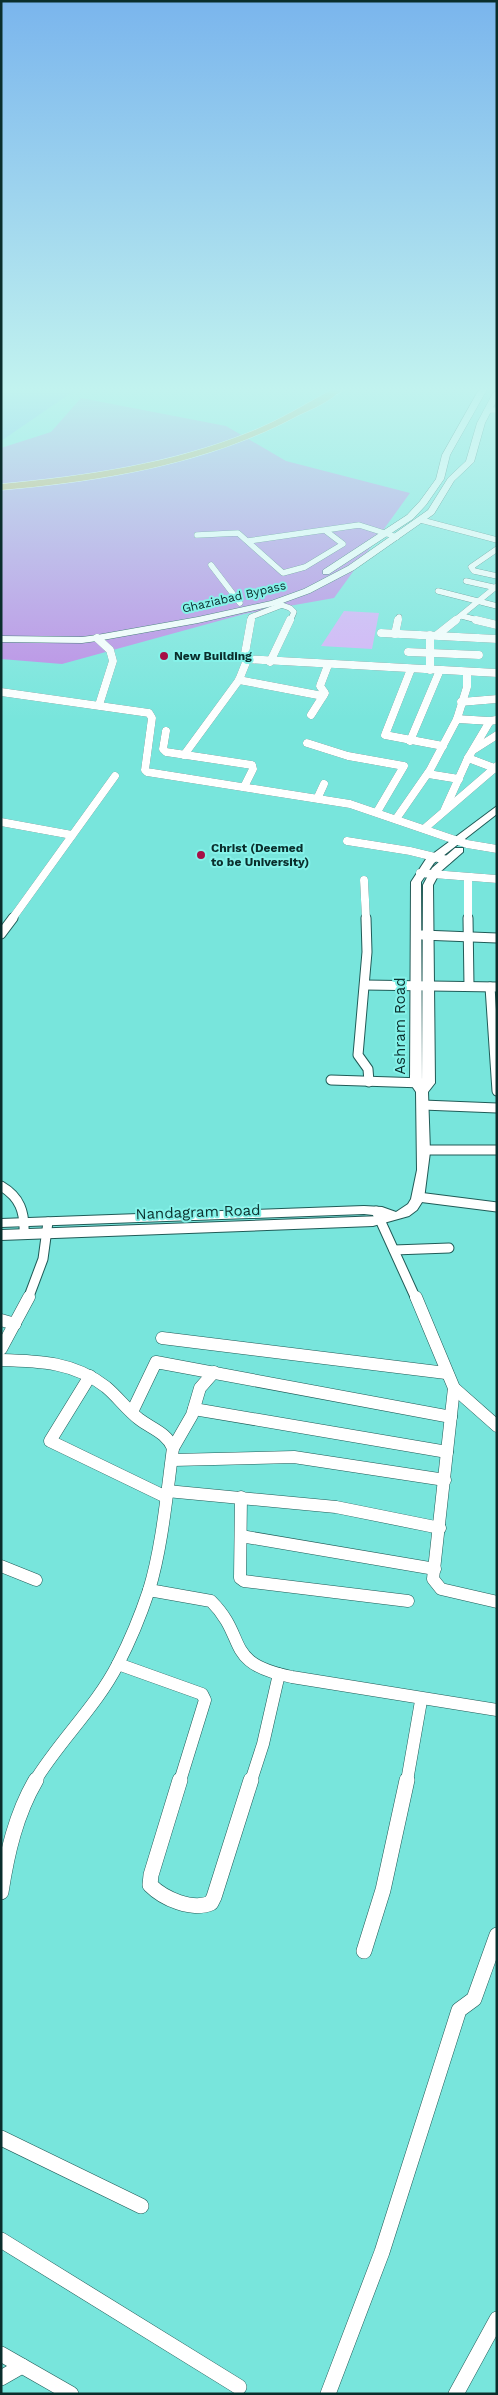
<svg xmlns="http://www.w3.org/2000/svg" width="498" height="2395" viewBox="0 0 498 2395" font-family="'Work Sans',sans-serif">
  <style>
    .green { fill: #d6aef8 }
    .forest { fill: #bc88e5 }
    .water { fill: #75b6f4 }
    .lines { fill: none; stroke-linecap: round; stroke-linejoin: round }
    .minor-far4-casing { stroke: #205b57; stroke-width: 6 }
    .minor-far3-casing { stroke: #205b57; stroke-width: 8 }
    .minor-far2-casing { stroke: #205b57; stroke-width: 11 }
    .minor-far1-casing { stroke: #205b57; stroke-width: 13 }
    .minor-casing { stroke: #205b57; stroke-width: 16 }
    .tertiary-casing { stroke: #205b57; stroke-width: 2 }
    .secondary-casing { stroke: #205b57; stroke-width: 1 }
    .trunk-casing { stroke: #fff; stroke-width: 2 }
    .motorway-casing { stroke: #fff; stroke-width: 1 }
    .minor-far4 { stroke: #fff; stroke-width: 5.5 }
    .minor-far3 { stroke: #fff; stroke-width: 8 }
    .minor-far2 { stroke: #fff; stroke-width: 9 }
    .minor-far1 { stroke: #fff; stroke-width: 12 }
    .minor { stroke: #fff; stroke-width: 15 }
    .tertiary { fill: #fff; fill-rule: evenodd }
    .secondary { fill: #fff; fill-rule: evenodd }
    .trunk { fill: #e0b27c; fill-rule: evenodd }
    .motorway { fill: #d89e5b; fill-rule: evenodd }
    .poi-dot { fill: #a60f46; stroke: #85f2e9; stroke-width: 2 }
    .labels { text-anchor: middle; stroke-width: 4; stroke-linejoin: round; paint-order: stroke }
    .far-street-label { font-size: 12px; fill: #0a2e2c; stroke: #85f2e9 }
    .far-poi-label { font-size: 12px; font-weight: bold; fill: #0a2e2c; stroke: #85f2e9; text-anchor: start }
    .street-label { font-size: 15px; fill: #0a2e2c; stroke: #85f2e9 }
  </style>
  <rect width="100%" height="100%" fill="#78e5dc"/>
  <polygon class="green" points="344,611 379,613 372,649 321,646"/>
  <polygon class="forest" points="81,398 226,426 286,461 410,493 334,598 244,614 62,664 1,659 1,448 51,432"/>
  <polygon class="water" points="1,386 81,386 1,441"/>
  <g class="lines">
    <g class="minor-far4-casing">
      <g id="minor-far4">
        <polyline points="488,410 497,410"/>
        <polyline points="421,520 497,540"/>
        <polyline points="197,535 238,533 283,573 305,567 343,544 326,531"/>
        <polyline points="248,541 359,525 397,537"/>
        <polyline points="497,549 471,567 474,571 497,576"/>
        <polyline points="211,565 240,603"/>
        <polyline points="466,581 497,588"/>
        <polyline points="438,591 497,606"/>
        <polyline points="276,603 290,608 294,612 290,621"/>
        <polyline points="462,616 481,621"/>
        <polyline points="250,621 251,617 282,605"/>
        <polyline points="398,621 399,617"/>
        <polyline points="454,621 497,586"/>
      </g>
    </g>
    <g class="minor-far3-casing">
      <g id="minor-far3">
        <polyline points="251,620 244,659 497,673"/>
        <polyline points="476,620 497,625"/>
        <polyline points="381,633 497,639"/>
        <polyline points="395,634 398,620"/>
        <polyline points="430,635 430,670"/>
        <polyline points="437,635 456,620"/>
        <polyline points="97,638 110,650 113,661 99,705"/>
        <polyline points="408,652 479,655"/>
        <polyline points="270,662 290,620"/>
        <polyline points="411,669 385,735 443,746"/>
        <polyline points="239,680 323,696"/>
        <polyline points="1,692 149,713 152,718 145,770 147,772 350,804 467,844 497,849"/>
        <polyline points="461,702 497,699"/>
        <polyline points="311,715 325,693 320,686 328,665"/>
        <polyline points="457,719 467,687 467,672"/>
        <polyline points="166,731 163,749 166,752 252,765 253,769 244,787"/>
        <polyline points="410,741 440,670"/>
        <polyline points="307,743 348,756 404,766 377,812"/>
        <polyline points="475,749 497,735"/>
        <polyline points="184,755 239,680 247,660"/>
        <polyline points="468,758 497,769"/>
        <polyline points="428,774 459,779"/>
        <polyline points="318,797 324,784"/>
        <polyline points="445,809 468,758 490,721 496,720"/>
        <polyline points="396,819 430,770 457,719 490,721"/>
        <polyline points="1,822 72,835"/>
        <polyline points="425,828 497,766"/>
        <polyline points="347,841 410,851 447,860"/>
        <polyline points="420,873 497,879"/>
        <polyline points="468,878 468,919"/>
        <polyline points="364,880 366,919"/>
        <polyline points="12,919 115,776"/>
      </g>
    </g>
    <g class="minor-far2-casing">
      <g id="minor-far2">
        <polyline points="366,918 367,952 358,1055 368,1069 369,1082"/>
        <polyline points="468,918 469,986"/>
        <polyline points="1,934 13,918"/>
        <polyline points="422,935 497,938"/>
        <polyline points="365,985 497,987"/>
        <polyline points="490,987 497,1091"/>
        <polyline points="331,1080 423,1083"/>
        <polyline points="423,1105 497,1108"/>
        <polyline points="422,1150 497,1150"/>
        <path d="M1,1186C20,1197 25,1212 24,1234"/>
        <polyline points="418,1197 497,1207"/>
        <polyline points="376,1211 416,1299"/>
        <polyline points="394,1250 449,1248"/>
        <polyline points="28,1299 43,1259 48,1222"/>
      </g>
    </g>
    <g class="minor-far1-casing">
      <g id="minor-far1">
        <polyline points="416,1297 454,1388 497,1426"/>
        <polyline points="1,1320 15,1324"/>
        <polyline points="162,1338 446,1373"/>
        <polyline points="1,1349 29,1297"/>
        <path d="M1,1360C40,1361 74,1362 106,1387C118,1397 127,1410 139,1419C152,1429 166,1432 173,1448C167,1492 162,1548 149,1590C141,1614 130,1641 118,1664C96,1707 60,1740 35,1781"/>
        <polyline points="90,1376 50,1441 166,1497"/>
        <polyline points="454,1388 433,1579 441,1589 497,1602"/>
        <polyline points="194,1409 447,1452"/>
        <polyline points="132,1412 156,1362 451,1417"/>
        <polyline points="173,1448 192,1415 200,1388 214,1372"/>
        <polyline points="173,1460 294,1457 445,1480"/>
        <polyline points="167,1491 336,1507 440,1528"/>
        <polyline points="241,1497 240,1578 244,1581 408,1601"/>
        <polyline points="241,1536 435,1569"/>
        <polyline points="1,1566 36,1580"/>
        <path d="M149,1590L211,1601C249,1639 222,1663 292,1677L497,1710"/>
        <polyline points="118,1664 202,1694 205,1700 180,1781"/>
        <polyline points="251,1781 263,1744 279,1674"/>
        <polyline points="407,1781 421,1701"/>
      </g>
    </g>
    <g class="minor-casing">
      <g id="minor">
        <path d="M180,1780L151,1875L150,1885C164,1899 192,1911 211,1903L214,1897L251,1780"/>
        <path d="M1,1892C7,1853 16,1814 36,1780"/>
        <polyline points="364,1951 383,1890 407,1780"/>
        <polyline points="1,2138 141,2206"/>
        <polyline points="1,2240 239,2387"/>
        <polyline points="1,2354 71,2394"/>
        <polyline points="1,2378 22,2366"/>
        <polyline points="328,2394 382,2252 459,2010 474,1999 497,1935"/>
        <polyline points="456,2394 497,2319"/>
      </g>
    </g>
    <g class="tertiary-casing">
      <polygon id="tertiary" points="497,806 497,814 434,863 421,882 422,1084 423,885 432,868 455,848 463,848 463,852 440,872 433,885 435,1083 428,1092 430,1152 424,1199 417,1210 409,1216 373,1226 1,1240 1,1230 382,1216 364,1214 1,1227 1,1219 364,1206 382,1207 396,1212 408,1204 411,1199 417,1170 416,1092 410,1083 411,882 426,859"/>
    </g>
    <g class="secondary-casing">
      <g id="secondary">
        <polygon points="481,386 489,386 450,455 444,479 426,505 413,519 329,574 323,574 323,570 407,515 420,501 436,479 442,455"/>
        <polygon points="497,391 497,400 485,423 474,462 454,481 434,514 354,570 310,593 277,605 198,623 97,641 82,643 1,642 1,636 82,637 97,635 198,617 271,601 304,589 348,566 428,510 448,478 466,461 477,423 493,393"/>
      </g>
    </g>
    <g class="trunk-casing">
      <polygon id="trunk" points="340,386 350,386 337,394 331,394 331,390"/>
    </g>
    <g class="motorway-casing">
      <path id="motorway" d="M331,390L339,392C329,402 312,409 299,415C208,464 103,481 1,490V484C86,476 171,464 250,432C278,421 304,405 331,390Z"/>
    </g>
    <use href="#minor-far4" class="minor-far4"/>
    <use href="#minor-far3" class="minor-far3"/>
    <use href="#minor-far2" class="minor-far2"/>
    <use href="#minor-far1" class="minor-far1"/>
    <use href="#minor" class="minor"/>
    <use href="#tertiary" class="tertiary"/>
    <use href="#secondary" class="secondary"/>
    <use href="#trunk" class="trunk"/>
    <use href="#motorway" class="motorway"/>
  </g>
  <linearGradient id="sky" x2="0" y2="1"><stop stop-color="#7ab5ed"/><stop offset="0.54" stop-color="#c2f3ef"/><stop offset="1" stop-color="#c2f3ef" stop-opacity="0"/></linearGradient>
  <rect width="498" height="721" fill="url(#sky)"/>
  <g class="poi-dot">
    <circle cx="164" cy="656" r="5"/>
    <circle cx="201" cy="855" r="5"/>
  </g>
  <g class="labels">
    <g class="far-street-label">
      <text transform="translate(234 597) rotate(-13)" y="4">Ghaziabad Bypass</text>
    </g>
    <g class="far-poi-label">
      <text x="174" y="660">New Building</text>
      <text x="211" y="852">Christ (Deemed<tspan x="211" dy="14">to be University)</tspan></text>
    </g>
    <g class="street-label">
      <text transform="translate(400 1026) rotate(-90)" y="5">Ashram Road</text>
      <text transform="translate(198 1212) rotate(-2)" y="5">Nandagram Road</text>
    </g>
  </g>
  <rect width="498" height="2395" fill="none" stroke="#0a2e2c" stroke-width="5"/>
</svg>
